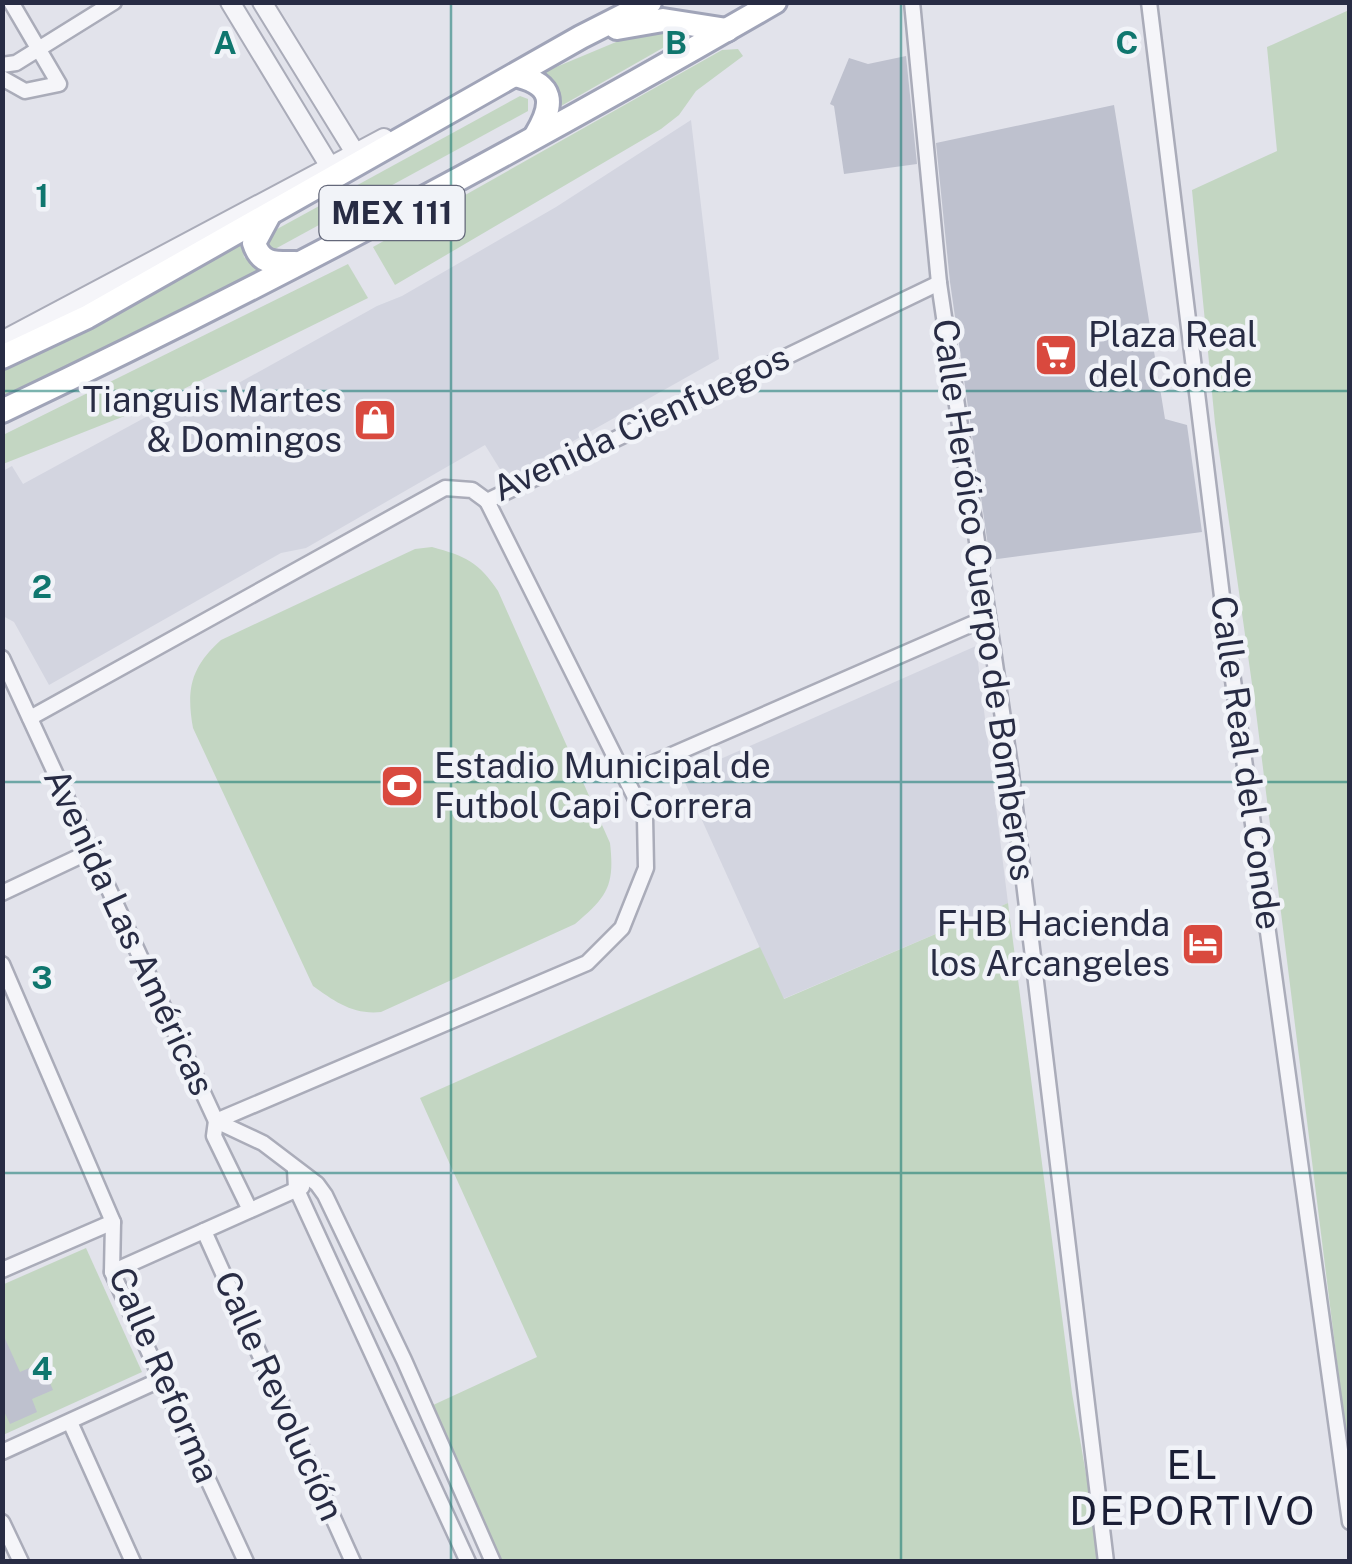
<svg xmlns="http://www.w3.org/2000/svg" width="1352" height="1564" viewBox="0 0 1352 1564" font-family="'Public Sans',sans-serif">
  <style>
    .built { fill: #d3d5e0 }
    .green { fill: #c3d6c2 }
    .building { fill: #bec1ce }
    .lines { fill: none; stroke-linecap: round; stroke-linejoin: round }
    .minor-casing { stroke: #aaacb9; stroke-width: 19 }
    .tertiary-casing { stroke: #aaacb9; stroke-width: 22 }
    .primary-casing { stroke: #a0a4b8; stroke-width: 28 }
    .minor { stroke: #f5f5f9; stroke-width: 14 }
    .tertiary { stroke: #f5f5f9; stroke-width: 18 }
    .primary { stroke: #fff; stroke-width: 22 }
    .grid { fill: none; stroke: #0f766e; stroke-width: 2.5; stroke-opacity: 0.55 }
    .labels { text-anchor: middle; stroke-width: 9; stroke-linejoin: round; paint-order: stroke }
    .shield { fill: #f1f3f8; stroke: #64687a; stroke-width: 2.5 }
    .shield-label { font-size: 32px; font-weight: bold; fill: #282c44 }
    .poi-label { font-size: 35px; fill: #282c44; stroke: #f1f3f8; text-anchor: start }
    .street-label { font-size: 35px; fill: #282c44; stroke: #f1f3f8 }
    .quarter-label { font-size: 40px; letter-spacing: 2.5px; fill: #1a1e35; stroke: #f1f3f8 }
    .grid-label { font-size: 32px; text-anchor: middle; font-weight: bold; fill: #0f766e; stroke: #f1f3f8; stroke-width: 9; stroke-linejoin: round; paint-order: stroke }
  </style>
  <rect width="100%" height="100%" fill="#e2e3eb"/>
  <g class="built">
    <polygon points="691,120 719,359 506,479 485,445 306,548 281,553 49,685 14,622 3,616 3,471 12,466 23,484 190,393 217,395 377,306 402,296 556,207"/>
    <polygon points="976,646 1008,903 783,999 682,776"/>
  </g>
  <g class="green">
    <polygon points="1349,10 1349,1458 1256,712 1215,423 1192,190 1277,151 1267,47"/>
    <polygon points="696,29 554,110 537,75 640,32"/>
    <polygon points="738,49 743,56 696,91 679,115 661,129 395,285 373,247 722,50"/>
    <polygon points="520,96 528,99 528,111 275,249 267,246 265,242 268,234"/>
    <polygon points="241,237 244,257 261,272 3,396 3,364"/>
    <polygon points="348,264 368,298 145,408 3,464 3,435"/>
    <path d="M432,547C465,556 479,562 498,591L610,843C615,886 607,897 575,924L381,1012C353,1015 334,1001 313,986L193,728C186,689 191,667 221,640L415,549Z"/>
    <polygon points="1008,903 1072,1393 1101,1561 502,1561 431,1406 537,1357 420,1098 760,947 784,999"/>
    <polygon points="86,1248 142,1372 3,1435 2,1285"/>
  </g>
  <g class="building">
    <polygon points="906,56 917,164 844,174 834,106 830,104 849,58 868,64"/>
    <polygon points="1114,105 1165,419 1187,425 1202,532 990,560 950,282 936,143"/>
    <polygon points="2,1332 20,1372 41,1363 53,1390 32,1399 37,1412 10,1424 2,1407"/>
  </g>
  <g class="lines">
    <g class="minor-casing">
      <g id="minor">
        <polyline points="912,2 939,283 1010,766 1106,1562"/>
        <polyline points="1149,2 1227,637 1350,1522"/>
        <polyline points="2,65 16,63 114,2"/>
        <polyline points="2,78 25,91 59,84 11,2"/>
        <polyline points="2,658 216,1121 263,1143 317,1184 325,1195 404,1360 493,1562"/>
        <polyline points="30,718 445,488 472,490 487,501 939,283"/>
        <polyline points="626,775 988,617"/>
        <polyline points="2,893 91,851"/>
        <polyline points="2,964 113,1222 112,1272 246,1562"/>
        <polyline points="295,1170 296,1188 468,1562"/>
        <polyline points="250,1210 214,1136 216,1121 587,963 622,928 646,868 645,817 487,501"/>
        <polyline points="204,1231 353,1562"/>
        <polyline points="2,1270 113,1222"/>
        <polyline points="112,1272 302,1187"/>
        <polyline points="70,1422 133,1562"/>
        <polyline points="2,1452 162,1379"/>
        <polyline points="2,1522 21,1562"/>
      </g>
    </g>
    <g class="tertiary-casing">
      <g id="tertiary">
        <polyline points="230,2 329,165"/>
        <polyline points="262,2 354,151"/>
        <polyline points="2,341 384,138"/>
      </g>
    </g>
    <g class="primary-casing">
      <g id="primary">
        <polyline points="617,28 663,20 727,30"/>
        <path d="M515,75C554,84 555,103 536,135"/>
        <path d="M268,217L254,243C261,265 275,263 295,263"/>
        <polyline points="2,357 87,317 581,37 650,2"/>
        <path d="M2,411C266,286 523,148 775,2"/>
      </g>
    </g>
    <use href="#minor" class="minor"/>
    <use href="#tertiary" class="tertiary"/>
    <use href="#primary" class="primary"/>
  </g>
  <path class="grid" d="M451,2V1562M901,2V1562M2,391H1350M2,782H1350M2,1173H1350"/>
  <defs>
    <g id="supermarket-square" transform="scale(2.25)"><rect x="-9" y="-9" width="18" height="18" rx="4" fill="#d9493e" stroke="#f1f3f8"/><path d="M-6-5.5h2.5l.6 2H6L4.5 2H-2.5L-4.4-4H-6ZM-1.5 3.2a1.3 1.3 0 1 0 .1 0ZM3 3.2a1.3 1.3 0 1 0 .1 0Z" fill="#fff"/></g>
    <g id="shop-square" transform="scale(2.25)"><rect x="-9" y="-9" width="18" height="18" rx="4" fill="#d9493e" stroke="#f1f3f8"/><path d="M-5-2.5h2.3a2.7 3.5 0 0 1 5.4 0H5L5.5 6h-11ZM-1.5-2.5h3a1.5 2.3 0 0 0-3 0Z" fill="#fff"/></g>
    <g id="stadium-square" transform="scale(2.25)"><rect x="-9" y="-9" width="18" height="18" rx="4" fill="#d9493e" stroke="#f1f3f8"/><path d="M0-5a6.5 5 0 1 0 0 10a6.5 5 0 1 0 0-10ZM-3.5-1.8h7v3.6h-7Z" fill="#fff"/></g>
    <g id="hotel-square" transform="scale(2.25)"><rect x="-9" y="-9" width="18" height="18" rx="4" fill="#d9493e" stroke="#f1f3f8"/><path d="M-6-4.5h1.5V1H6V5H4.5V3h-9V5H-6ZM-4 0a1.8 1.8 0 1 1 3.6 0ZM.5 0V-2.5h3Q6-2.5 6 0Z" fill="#fff"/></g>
  </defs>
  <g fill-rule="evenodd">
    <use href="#supermarket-square" x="1056" y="355"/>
    <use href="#shop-square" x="375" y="420"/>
    <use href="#stadium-square" x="402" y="786"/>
    <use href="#hotel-square" x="1203" y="944"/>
  </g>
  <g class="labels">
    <rect class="shield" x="319.5" y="186" width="145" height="54" rx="8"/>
    <g class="shield-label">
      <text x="392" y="224">MEX 111</text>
    </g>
    <g class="poi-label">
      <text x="1088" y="347">Plaza Real<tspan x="1088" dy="40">del Conde</tspan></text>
      <text x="342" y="412" text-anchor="end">Tianguis Martes<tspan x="342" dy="40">&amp; Domingos</tspan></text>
      <text x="434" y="778">Estadio Municipal de<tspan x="434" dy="40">Futbol Capi Correra</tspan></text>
      <text x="1170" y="936" text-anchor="end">FHB Hacienda<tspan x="1170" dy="40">los Arcangeles</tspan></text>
    </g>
    <g class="street-label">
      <text transform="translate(641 423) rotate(-25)" y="12">Avenida Cienfuegos</text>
      <text transform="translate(984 600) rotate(82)" y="12">Calle Heróico Cuerpo de Bomberos</text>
      <text transform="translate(1246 763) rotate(82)" y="12">Calle Real del Conde</text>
      <text transform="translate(129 932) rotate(65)" y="12">Avenida Las Américas</text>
      <text transform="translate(164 1375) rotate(67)" y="12">Calle Reforma</text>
      <text transform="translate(279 1396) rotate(66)" y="12">Calle Revolucíón</text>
    </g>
    <g class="quarter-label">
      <text x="1193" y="1479">EL<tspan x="1193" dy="46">DEPORTIVO</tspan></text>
    </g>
  </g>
  <g class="grid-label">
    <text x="225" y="54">A</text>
    <text x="676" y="54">B</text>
    <text x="1127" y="54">C</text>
    <text x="42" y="207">1</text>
    <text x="42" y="598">2</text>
    <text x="42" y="989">3</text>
    <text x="42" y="1380">4</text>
  </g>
  <rect width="1352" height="1564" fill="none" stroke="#282c44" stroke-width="10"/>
</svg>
